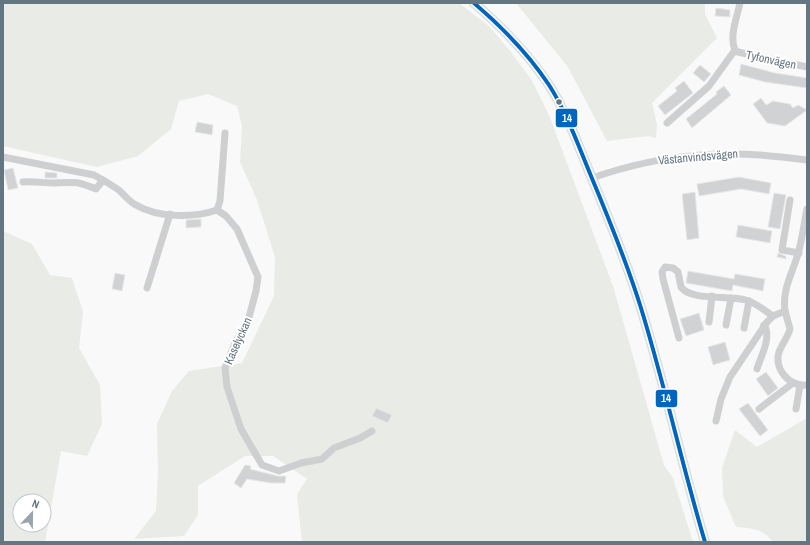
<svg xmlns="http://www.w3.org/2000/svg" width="810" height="545" viewBox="0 0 810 545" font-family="'Archivo Narrow',sans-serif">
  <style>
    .green { fill: #e8ebe6; fill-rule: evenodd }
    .building { fill: #d0d2d3; stroke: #e8e8e8 }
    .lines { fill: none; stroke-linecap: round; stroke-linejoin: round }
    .major-casing { stroke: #d5d6d7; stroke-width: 10 }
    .minor { stroke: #cecfd0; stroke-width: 7 }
    .major { stroke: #e1e2e2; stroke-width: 9 }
    .bus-1-casing { stroke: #fff; stroke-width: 7 }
    .bus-1 { stroke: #0065bd; stroke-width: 4 }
    .bus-dot { fill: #657683; stroke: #fff; stroke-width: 1.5 }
    .labels { text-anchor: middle; stroke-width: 4; stroke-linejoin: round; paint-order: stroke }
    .street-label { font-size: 12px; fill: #657683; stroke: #fff }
    .line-badge { stroke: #fff; stroke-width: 1.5 }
    .badge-label { font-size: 11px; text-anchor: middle; font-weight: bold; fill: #fff }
  </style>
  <rect width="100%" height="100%" fill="#f9f9f9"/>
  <g class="green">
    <polygon points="3,3 459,3 489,26 511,52 531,79 549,115 613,286 664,465 673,478 693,542 302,542 297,494 307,479 273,456 245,456 198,486 198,515 184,536 134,539 156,511 158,472 157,424 172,391 189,371 242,363 274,296 275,257 257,200 240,162 242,126 237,106 208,94 179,101 171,129 138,156 97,167 3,146"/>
    <polygon points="516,3 705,3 705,14 717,38 652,103 657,125 656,138 648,136 607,141 568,67"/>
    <path d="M3,231L32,244L50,275L72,278L83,312L79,348L100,385L102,424L87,456L61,451L45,542H3ZM20,501H44V525H20Z"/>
    <path d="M807,418V542H773C764,529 751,528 736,527L723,496L722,468L735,430L757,447Z"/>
  </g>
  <g class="building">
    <polygon points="716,8 730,10 730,17 715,16"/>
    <polygon points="741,64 775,73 807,78 807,88 765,82 739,75"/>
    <polygon points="700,65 711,74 704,82 693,73"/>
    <polygon points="684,81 693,93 665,115 658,106 677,91 675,88"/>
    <polygon points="724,86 731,95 692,128 686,119 717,94 716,92"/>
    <polygon points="761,98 766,105 773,101 790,104 793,108 798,105 807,110 785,126 767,123 753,104"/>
    <polygon points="197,122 213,125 212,135 195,132"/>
    <polygon points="13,168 18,188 8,190 4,170"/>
    <polygon points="45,172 57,173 57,178 45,178"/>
    <polygon points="739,177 771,183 769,194 741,189 699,196 697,184"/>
    <polygon points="695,192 699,238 687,240 682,194"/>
    <polygon points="774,193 786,195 780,229 768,227"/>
    <polygon points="201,219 201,227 186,228 186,220"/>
    <polygon points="738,225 772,231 770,243 736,237"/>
    <polygon points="778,253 786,256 786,259 777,257"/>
    <polygon points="688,271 734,279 735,274 765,279 763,291 733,285 732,291 686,283"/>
    <polygon points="115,273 125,275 122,291 112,289"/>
    <polygon points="699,313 704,330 686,336 680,319"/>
    <polygon points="725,342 730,360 713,365 708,347"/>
    <polygon points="766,372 778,388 768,396 756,379"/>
    <polygon points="748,403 768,430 760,436 739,409"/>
    <polygon points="376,408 392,415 388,423 372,416"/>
    <polygon points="245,465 251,466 250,469 278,476 286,476 285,483 271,483 247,479 241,488 234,483"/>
  </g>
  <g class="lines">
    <g class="major-casing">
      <path id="major" d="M474,3C502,27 528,53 549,85C567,113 578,145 591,176C609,219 627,263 641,308C665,386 682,465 705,542"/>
    </g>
    <g class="minor">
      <polyline points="735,50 738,52 807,67"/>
      <path d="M667,123L709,86L735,50C729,37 737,17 740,3"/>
      <path d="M3,157L94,175C103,180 112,185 120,191C125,196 130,202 136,205C158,218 194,218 217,210"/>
      <path d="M592,178C667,152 729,149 807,160"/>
      <path d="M23,182C33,181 44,183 54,183C74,182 77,181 96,189L103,180"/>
      <polyline points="790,200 782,250 799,253"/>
      <polyline points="217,210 226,216 237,229 258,277 256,291 248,321 235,343 225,368 227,387 241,429 262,465 279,471 301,463 322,459 334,448 360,438 372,431"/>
      <polyline points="217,210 220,201 225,133"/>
      <polyline points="147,288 170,214"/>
      <path d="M785,311L790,329C788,337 782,344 779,352C774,369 789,387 807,385"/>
      <polyline points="709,322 712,296"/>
      <polyline points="726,325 731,298"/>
      <polyline points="744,328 749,301"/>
      <path d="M679,338L663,279L662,272L665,267L673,268L678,272L681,287C690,301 729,295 746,300C756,303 764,310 773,316"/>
      <path d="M757,369C761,356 772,337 764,325"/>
      <polyline points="759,409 793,383"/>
      <polyline points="796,409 800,385"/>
      <path d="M716,421L721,399L730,377L767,322L773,316L785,311C782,290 792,274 798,254C802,240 804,224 807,209"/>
    </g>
    <use href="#major" class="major"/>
    <g class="bus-1-casing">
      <path id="bus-1" d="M474,3C502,27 528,53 549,85C567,113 578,145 591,176C609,219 627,263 641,308C665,386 682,465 705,542"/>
    </g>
    <use href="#bus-1" class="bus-1"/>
  </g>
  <circle class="bus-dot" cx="559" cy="102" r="3.5"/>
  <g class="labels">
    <g class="street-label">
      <text transform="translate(771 60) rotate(12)" y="4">Tyfonvägen</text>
      <text transform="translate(698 157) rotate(-5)" y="4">Västanvindsvägen</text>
      <text transform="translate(238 341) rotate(-66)" y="4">Kaselyckan</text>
    </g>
  </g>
  <g class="line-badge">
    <rect x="555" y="108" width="23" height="20" rx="4" fill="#0065bd"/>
    <rect x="655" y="389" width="23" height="19" rx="4" fill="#0065bd"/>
  </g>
  <g class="badge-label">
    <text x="567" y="122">14</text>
    <text x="666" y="402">14</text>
  </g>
  <rect width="810" height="545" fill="none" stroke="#657683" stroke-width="8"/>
  <g transform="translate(32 513) rotate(22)"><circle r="19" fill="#ffffff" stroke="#c1c8cd"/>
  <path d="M0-3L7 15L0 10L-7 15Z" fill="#99a4ac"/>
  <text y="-6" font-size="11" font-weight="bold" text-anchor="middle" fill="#657683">N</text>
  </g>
</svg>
